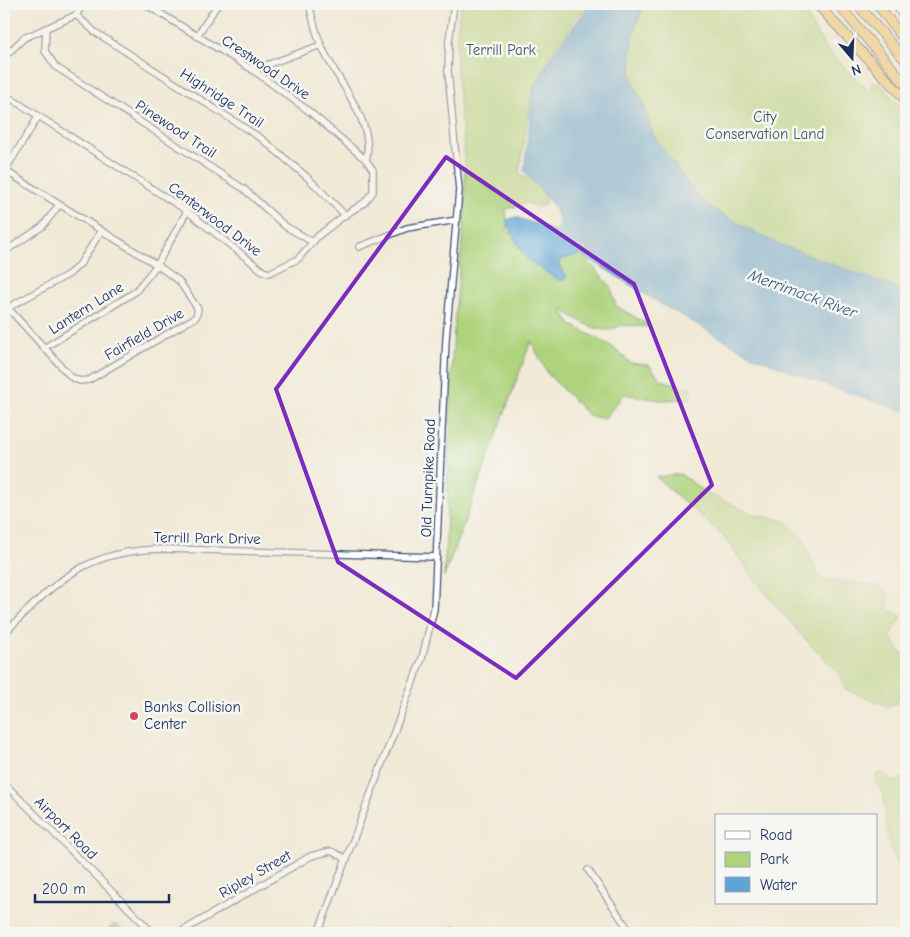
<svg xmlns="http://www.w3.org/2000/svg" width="910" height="937" viewBox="0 0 910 937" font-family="'Comic Neue',sans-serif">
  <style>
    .green { fill: #afd37c; stroke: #65816d }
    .water { fill: #60a4d5; stroke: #3e6a9a }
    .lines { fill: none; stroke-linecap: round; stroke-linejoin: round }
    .taxiway { stroke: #868c9a; stroke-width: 12 }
    .minor-casing { stroke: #3b4b70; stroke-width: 8 }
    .highway-casing { stroke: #3b4b70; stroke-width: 11 }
    .minor { stroke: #fff; stroke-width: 5.5 }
    .highway { stroke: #f3c26a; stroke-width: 9 }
    .marked { fill: none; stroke: #7b2cbf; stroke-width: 4; stroke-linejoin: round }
    .poi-dot { fill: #d1495b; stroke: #f6f6f2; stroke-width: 2 }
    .labels { text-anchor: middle; stroke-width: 5; stroke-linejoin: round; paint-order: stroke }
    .park-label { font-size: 15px; fill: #405866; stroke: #f6f6f2 }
    .street-label { font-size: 15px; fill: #1b2f5e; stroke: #f6f6f2 }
    .poi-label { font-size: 15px; fill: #1b2f5e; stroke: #f6f6f2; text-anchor: start }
    .water-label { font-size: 16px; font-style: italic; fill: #335888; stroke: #f6f6f2 }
  </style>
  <rect width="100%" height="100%" fill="#f6f6f2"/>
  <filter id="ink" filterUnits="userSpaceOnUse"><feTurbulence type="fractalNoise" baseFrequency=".02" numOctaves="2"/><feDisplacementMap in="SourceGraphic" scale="10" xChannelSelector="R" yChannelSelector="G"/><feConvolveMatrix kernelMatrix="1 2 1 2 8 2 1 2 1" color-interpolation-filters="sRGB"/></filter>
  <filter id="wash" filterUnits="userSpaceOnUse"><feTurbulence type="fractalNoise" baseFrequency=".0096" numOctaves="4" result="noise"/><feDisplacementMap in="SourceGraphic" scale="20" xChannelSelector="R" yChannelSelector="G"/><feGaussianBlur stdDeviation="1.12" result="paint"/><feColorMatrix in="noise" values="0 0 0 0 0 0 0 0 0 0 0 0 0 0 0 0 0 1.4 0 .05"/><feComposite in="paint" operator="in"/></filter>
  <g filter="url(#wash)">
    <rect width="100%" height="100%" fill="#f1ead7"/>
    <g class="green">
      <path d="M461,4H587L553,52L532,90L519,173L524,178L532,176L546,198L545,204L538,207L527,203L506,209L508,230L513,235L524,257L561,281L566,275L560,266V260L582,254L611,287L616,306L652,327L621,325C602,339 578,319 561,309L570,324L611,346L631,363L649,365L661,380L692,388V399L659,400L624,394L604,419L588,415L548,374L531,341L444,577C449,495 448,413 454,331C457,285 464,238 465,192C467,128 448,67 461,4Z"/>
      <path d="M645,4H794L806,15L826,49L872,94V80L881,85L906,112V294C889,287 871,278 853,273C789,251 704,222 667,161C659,150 654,136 647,124C651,106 624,78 626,55C628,36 638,20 645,4Z"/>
      <polygon points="680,474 707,493 753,514 786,521 802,538 821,579 878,586 887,592 888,609 902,616 890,636 900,652 906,656 906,690 902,688 896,704 887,706 845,689 840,674 801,635 760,586 723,536 656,477"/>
      <polygon points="884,772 895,782 906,776 906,892 888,839 883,793 875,782 876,774"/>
    </g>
    <path class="water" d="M590,4H647L640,13L632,43L631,68L633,83L641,99L654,136L699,198L719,213L774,242L906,292V412L820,383L753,356L659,303L582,254L560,260L559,266L566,275V279L561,281C524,260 524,258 506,220L516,217L553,230L560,227C559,205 537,187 524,171L533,90L554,53Z"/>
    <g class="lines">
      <polyline class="taxiway" points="112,933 115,930 119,933"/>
    </g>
  </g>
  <g filter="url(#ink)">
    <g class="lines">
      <g class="minor-casing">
        <g id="minor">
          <polyline points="894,4 906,21"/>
          <path d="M310,8C313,20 316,33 321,45C335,79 376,121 366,160"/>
          <polyline points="76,15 95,32 262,139 307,177 345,215"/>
          <polyline points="46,28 45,51 56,67 244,189 285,226 313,242"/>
          <polyline points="197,36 218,4"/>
          <polyline points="4,57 24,38 76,15 83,4"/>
          <polyline points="253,70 321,45"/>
          <polyline points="4,94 187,211 263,271 269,273 298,259 318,236 345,215 364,203 373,192 373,170 366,160 310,112 253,70 145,4"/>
          <polyline points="4,170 157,265 179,281 198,309 196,317 89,380 80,381 71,377 8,308"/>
          <polyline points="4,172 38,117"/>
          <polyline points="359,247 407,228 457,220"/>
          <polyline points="4,252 43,226 59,205"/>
          <polyline points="4,310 69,274 80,264 101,231"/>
          <polyline points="44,348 135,292 157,265 187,211"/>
          <path d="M4,634C59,578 87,549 169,549L437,557"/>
          <polyline points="4,783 153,933"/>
          <polyline points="588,870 631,933"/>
          <polyline points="452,931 454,933"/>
          <polyline points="179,933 311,856 331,851 347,859"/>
          <polyline points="318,933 422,658 434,609 446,339 459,190 448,71 449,40 454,4"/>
        </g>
      </g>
      <g class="highway-casing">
        <g id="highway">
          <polyline points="817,4 906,100"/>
          <polyline points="838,4 906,85"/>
          <polyline points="857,4 906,61"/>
          <polyline points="877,4 906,42"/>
        </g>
      </g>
      <use href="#minor" class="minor"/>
      <use href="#highway" class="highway"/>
    </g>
  </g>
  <path d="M0 0H910V937H0ZM446,157L634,284L712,485L516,678L338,562L276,389Z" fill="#f1ead7" fill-opacity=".55" fill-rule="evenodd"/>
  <path class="marked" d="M446,157L634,284L712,485L516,678L338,562L276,389Z"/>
  <circle class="poi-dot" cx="134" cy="716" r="5"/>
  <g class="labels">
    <g class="park-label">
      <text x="501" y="55">Terrill Park</text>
      <text x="765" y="122">City<tspan x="765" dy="17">Conservation Land</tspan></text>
    </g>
    <g class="street-label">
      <text transform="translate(266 67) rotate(34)" y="5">Crestwood Drive</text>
      <text transform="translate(222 98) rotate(33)" y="5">Highridge Trail</text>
      <text transform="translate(176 129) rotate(33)" y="5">Pinewood Trail</text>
      <text transform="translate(215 219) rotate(37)" y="5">Centerwood Drive</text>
      <text transform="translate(86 308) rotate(-32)" y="5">Lantern Lane</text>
      <text transform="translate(144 334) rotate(-30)" y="5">Fairfield Drive</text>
      <text transform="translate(428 478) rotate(-88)" y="5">Old Turnpike Road</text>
      <text transform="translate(207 538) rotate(1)" y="5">Terrill Park Drive</text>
      <text transform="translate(66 828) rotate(45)" y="5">Airport Road</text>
      <text transform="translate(255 874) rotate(-30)" y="5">Ripley Street</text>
    </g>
    <g class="poi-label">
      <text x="144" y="712">Banks Collision<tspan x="144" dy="17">Center</tspan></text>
    </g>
    <g class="water-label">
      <text transform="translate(803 293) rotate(20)" y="6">Merrimack River</text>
    </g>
  </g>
  <rect width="910" height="937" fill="none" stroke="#f6f6f2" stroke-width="20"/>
  <rect x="715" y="814" width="162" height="90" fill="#f6f6f2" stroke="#9ea6b7"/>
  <rect x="725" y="831" width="25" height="8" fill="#ffffff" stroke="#9ea6b7"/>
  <text x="760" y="840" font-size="15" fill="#1b2f5e">Road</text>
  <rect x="725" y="852" width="25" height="15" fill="#afd37c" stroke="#9ea6b7"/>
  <text x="760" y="864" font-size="15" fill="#1b2f5e">Park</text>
  <rect x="725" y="877" width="25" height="15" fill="#60a4d5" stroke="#9ea6b7"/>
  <text x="760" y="890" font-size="15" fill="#1b2f5e">Water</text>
  <g transform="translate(852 58) rotate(161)" stroke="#f6f6f2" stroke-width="4" paint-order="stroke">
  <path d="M0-4L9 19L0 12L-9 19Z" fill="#1b2f5e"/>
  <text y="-8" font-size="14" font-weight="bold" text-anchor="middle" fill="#1b2f5e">N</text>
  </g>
  <path d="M35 894v8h134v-8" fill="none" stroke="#1b2f5e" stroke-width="2.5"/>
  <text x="42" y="894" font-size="15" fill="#1b2f5e" stroke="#f6f6f2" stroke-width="4" paint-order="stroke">200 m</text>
</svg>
